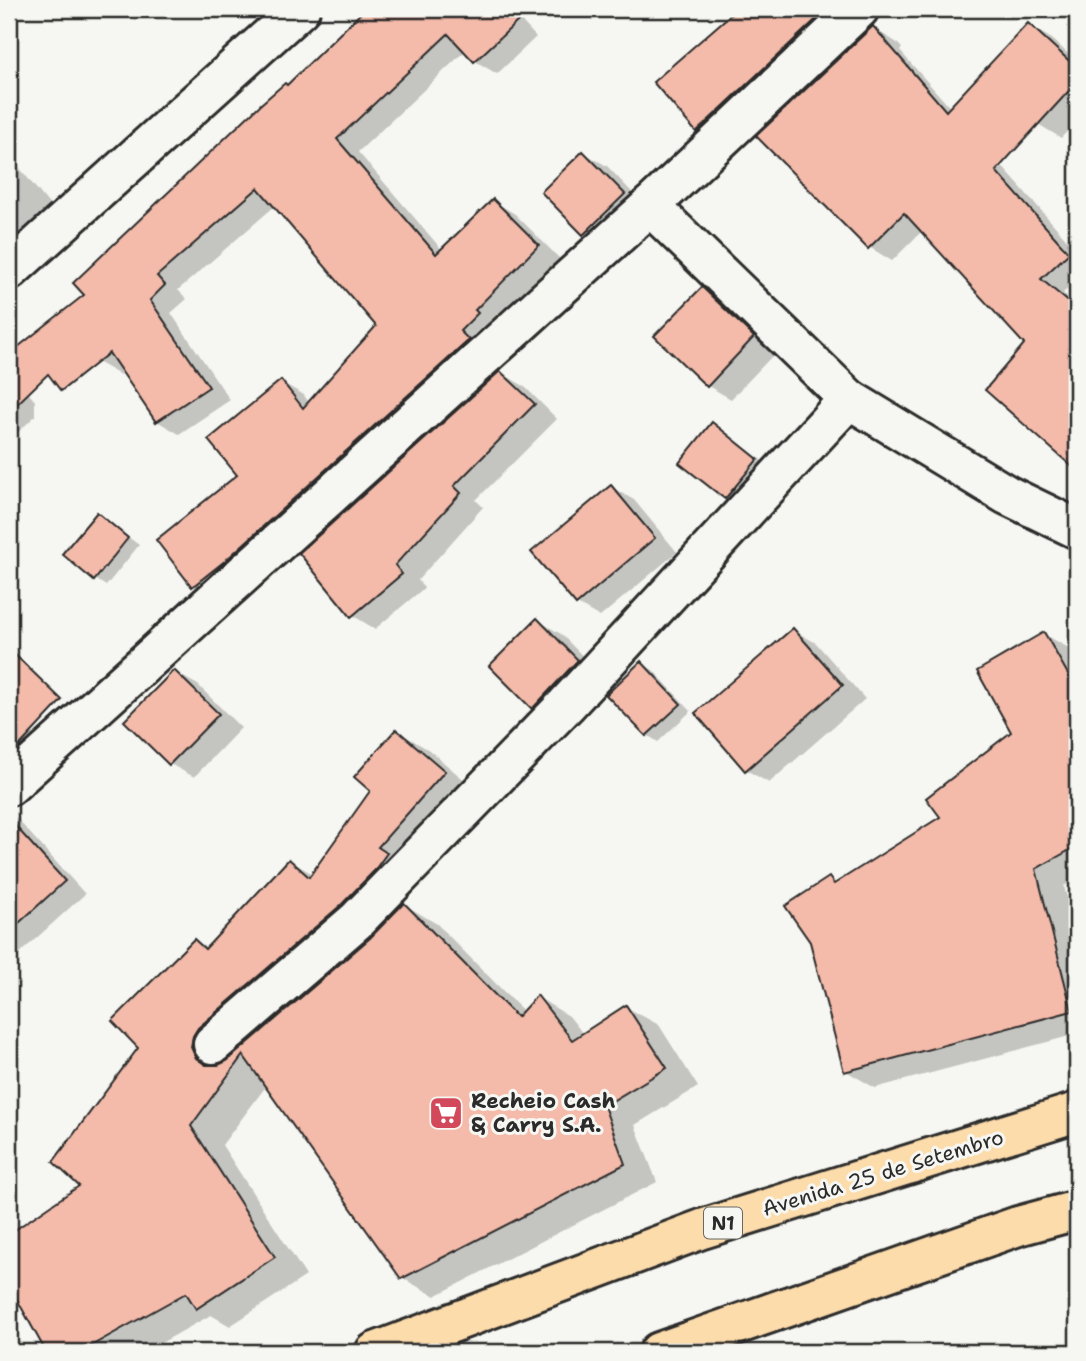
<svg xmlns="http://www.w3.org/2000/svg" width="1086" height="1361" viewBox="0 0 1086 1361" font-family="'Shantell Sans',sans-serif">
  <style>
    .shadow { fill: #0003 }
    .building { fill: #f4bbaa; stroke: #2b2b2b; stroke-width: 2 }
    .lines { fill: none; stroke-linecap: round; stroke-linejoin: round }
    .street-casing { stroke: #2b2b2b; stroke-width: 44 }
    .highway-casing { stroke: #2b2b2b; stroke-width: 44 }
    .street { stroke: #f6f6f2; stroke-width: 38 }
    .highway { stroke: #fddcac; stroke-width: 38 }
    .labels { text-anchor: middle; stroke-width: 6; stroke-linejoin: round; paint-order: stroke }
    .shield { fill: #f6f6f2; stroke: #686867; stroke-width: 2 }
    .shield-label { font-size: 19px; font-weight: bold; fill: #2b2b2b }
    .poi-label { font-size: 21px; font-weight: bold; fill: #2b2b2b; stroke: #f6f6f2; text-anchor: start }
    .street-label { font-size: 21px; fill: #2b2b2b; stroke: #f6f6f2 }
  </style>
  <rect width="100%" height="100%" fill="#f6f6f2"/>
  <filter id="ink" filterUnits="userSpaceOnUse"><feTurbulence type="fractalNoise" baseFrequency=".0143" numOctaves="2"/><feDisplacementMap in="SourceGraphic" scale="14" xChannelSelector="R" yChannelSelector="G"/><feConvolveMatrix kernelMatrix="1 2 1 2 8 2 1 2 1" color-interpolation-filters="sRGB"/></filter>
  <g filter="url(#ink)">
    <g class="shadow">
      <polygon points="367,9 523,9 516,15 536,37 497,74 475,61 465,51 358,152 443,251 493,201 515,214 560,259 216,598 194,585 239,475 281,382 304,395 309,403 378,326 275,206 178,290 187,299 171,313 230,400 179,434 157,421 124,372 120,375 97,362 87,295 288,86"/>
      <polygon points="734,9 865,9 721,145 697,131 655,82 737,11"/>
      <polygon points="1064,9 1077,9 1073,14"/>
      <polygon points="1028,25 1052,39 1077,62 1077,121 1061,138 1038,124"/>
      <polygon points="873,28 896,42 902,48 900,51 1077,251 1077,280 1063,293 1077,305 1077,464 1061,455 1026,344 922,231 892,261 869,247"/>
      <polygon points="584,153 607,166 647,208 608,247 584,234 544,192"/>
      <polygon points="9,155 52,208 10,242 9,242"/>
      <polygon points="702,289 726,302 776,352 731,399 708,386"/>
      <polygon points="9,373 15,377 35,401 35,416 9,441"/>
      <polygon points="501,373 524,386 557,419 476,500 483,507 418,580 424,588 375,629 352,615"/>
      <polygon points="712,424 769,466 738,505 681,463"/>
      <polygon points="611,487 634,500 677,552 600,617 577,604"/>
      <polygon points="97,514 139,545 106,586 95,579"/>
      <polygon points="537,620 561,634 600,674 556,721 533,707"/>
      <polygon points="793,630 816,643 865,699 769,783 746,770"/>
      <polygon points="1044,634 1074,651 1077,657 1077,879 1064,886 1077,936 1077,1034 875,1088 846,1071 829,879 838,884 943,817 1013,733"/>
      <polygon points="641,663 653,670 691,711 658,742 647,735"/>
      <polygon points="174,672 198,685 241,728 194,777 170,764"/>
      <polygon points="9,713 17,718 48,749 9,791"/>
      <polygon points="397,731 429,750 476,790 225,1055 224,1064 372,939 405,905 437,924 524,1012 537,997 569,1016 584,1035 626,1007 659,1025 698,1087 635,1125 657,1182 435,1296 402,1278 267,1085 222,1145 306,1276 230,1326 211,1315 145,1352 48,1352 22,1304 13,1300 9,1293 9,1236 82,1186 140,1047 195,941 208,948 290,861 313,874 372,791"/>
      <polygon points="9,810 85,894 9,963"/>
      <polygon points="1049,1347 1058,1352 1038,1352"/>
    </g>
    <g class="building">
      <polygon points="365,9 531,9 474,62 448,34 337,139 436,254 493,199 539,245 475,310 478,313 460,331 469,340 226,560 192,587 156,540 237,475 208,440 281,380 303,408 376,326 258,188 157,276 165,285 150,300 209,387 156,422 109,353 61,391 48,374 9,412 9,354 84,295 73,283 261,104 285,83 287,85"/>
      <polygon points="737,9 827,9 696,132 653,82"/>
      <polygon points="1028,23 1077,68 1077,82 996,171 1069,253 1041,279 1077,309 1077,471 985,390 1024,344 904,213 868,249 756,136 873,26 946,111"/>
      <polygon points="583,151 625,194 583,235 541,192"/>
      <polygon points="702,287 754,337 707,387 654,336"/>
      <polygon points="500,371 535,404 454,486 461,493 395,565 402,574 351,617 299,553"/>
      <polygon points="712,422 758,459 725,499 679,463"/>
      <polygon points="611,485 655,538 576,605 531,552"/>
      <polygon points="97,512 128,538 94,581 62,554"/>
      <polygon points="537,618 578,660 532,709 489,666"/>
      <polygon points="793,628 843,685 745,771 695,713"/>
      <polygon points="1044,632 1077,690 1077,846 1036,869 1072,1011 844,1072 810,942 785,906 829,877 834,884 940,817 926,798 1011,732 977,671"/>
      <polygon points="9,649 62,700 9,757"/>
      <polygon points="641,661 681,704 646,736 606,695"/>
      <polygon points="174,670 219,714 169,765 124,721"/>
      <polygon points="396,729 445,771 378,847 387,853 374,871 341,905 198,1028 193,1036 191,1047 196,1058 206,1065 218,1065 227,1061 370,938 404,903 517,1017 537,995 572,1040 626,1005 667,1068 604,1106 625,1164 401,1279 243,1055 191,1126 275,1257 196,1309 186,1293 80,1352 46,1352 9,1285 9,1234 79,1186 53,1162 138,1048 112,1021 194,939 205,949 289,859 309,877 370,791 354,777"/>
      <polygon points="9,819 65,881 9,932"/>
    </g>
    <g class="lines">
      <g class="street-casing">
        <g id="street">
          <polyline points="650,206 849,399 1007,495 1077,529"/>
          <polyline points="9,271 300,9"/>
          <polyline points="9,786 650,206 859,9"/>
          <polyline points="213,1044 356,921 566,705 849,399"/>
        </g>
      </g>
      <g class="highway-casing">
        <g id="highway">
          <polyline points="375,1352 702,1229 1077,1112"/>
          <polyline points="659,1352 1018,1226 1077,1210"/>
        </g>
      </g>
      <use href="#street" class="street"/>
      <use href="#highway" class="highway"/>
    </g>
  </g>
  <defs>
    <g id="supermarket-square" transform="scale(1.75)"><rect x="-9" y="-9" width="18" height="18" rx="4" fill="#d1495b" stroke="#f6f6f2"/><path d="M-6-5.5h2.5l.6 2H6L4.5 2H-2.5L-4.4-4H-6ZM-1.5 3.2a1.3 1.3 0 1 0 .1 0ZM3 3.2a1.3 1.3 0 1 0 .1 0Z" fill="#fff"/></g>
  </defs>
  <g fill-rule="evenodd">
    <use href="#supermarket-square" x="446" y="1113"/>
  </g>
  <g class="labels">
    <rect class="shield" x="704" y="1207.5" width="38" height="31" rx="5"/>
    <g class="shield-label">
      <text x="723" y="1230">N1</text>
    </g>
    <g class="poi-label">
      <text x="471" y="1108">Recheio Cash<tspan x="471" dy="24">&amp; Carry S.A.</tspan></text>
    </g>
    <g class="street-label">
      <text transform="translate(883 1173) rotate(-17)" y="7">Avenida 25 de Setembro</text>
    </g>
  </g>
  <rect width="1086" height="1361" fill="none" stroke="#f6f6f2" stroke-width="35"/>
  <rect x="18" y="18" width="1051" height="1326" fill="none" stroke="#2b2b2b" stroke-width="2.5" filter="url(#ink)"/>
</svg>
